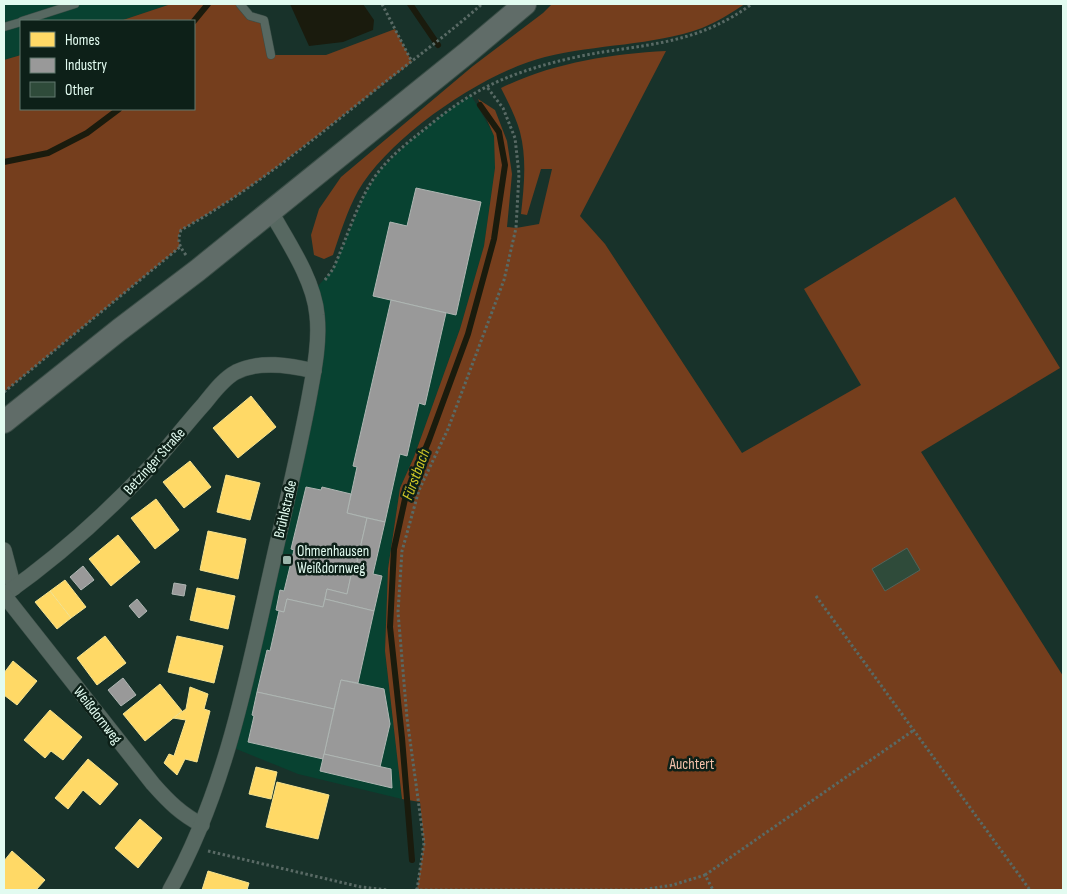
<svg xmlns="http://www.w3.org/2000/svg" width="1067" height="894" viewBox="0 0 1067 894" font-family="'Sofia Sans Condensed',sans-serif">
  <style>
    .built { fill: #084231 }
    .green { fill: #753e1d }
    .water { fill: #1a1b0d }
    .homes { fill: #ffd966; stroke: #f6e38f }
    .industry { fill: #999; stroke: #afb6b3 }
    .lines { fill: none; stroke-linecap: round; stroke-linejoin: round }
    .stream { stroke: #1a1b0d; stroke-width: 6 }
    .building { fill: #2f4b3a; stroke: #516359 }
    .lane-casing { stroke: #3b4e47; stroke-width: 9 }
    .street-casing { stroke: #3b4e47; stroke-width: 16 }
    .secondary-casing { stroke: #3b4e47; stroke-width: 24 }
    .path { stroke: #596a65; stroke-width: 3; stroke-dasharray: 2.5 2.5; stroke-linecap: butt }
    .lane { stroke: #576861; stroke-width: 8 }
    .street { stroke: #576861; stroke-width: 15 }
    .secondary { stroke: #606c68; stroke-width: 22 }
    .poi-dot { fill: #9bb5ab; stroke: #0d2018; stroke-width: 2 }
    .labels { text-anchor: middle; stroke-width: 5; stroke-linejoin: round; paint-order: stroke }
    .street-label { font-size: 15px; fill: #e2fbf0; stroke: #0d2018 }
    .poi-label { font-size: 15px; fill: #e2fbf0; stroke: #0d2018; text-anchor: start }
    .park-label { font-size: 15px; fill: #f4c2ab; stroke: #0d2018 }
    .water-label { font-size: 16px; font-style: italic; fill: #d0c828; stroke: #0d2018 }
  </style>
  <rect width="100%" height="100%" fill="#18322a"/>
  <g class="built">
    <polygon points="4,4 171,4 120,21 21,21 21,55 4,60"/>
    <polygon points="471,95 494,135 495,168 484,246 460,329 414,457 400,488 388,569 385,651 402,799 298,774 229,746 314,371 312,293 333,269 365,194 379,171 410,141 440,116"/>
  </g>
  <g class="green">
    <polygon points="171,4 240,4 242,8 264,20 271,55 326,55 395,29 412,62 265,176 224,204 181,230 178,236 180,247 4,392 4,60 21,55 21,109 194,109 194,21 120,21"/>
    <path d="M552,4H745C731,13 717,22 702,28C652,46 597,44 545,57C484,72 390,136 358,191C347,211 340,234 333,255L324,259L314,255L311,235L319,209L341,177L473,66L543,13Z"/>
    <path d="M666,51L580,216L605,244L742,453L861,385L804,289L955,197L1060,368L921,452L1063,676V890H417L424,843L420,802L402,799L385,651L388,569L400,488L414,457L460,329L484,246L495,168L494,136L478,99L495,110L507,141L512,174L507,227L516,228L539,224L552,169H541L527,215L521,214C524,187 527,159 520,132C516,117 508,102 501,88C552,63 610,54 666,51Z"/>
  </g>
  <polygon class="water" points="290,4 363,4 374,20 373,30 343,42 309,46"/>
  <g class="homes">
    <polygon points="251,396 276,427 238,458 213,428"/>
    <polygon points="190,461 211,487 184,508 163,482"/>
    <polygon points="226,475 260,483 250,520 217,512"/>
    <polygon points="156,499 179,530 155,549 131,518"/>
    <polygon points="208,531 246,539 238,579 200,570"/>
    <polygon points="118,535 140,562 111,586 89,559"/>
    <polygon points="65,580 86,607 71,618 50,591"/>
    <polygon points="197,588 235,596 228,629 190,620"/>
    <polygon points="50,591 71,618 57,629 35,602"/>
    <polygon points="105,636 126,663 97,685 77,658"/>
    <polygon points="177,636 223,646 214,683 168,672"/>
    <polygon points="13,661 37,681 17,705 4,695 4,673"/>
    <polygon points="160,684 182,711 145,741 123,714"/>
    <polygon points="190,687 208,694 204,709 210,711 197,762 185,759 177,775 164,763 169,754 174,756 186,720 173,718 186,709"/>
    <polygon points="50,710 82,737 63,760 51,751 45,758 24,740"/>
    <polygon points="88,759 118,784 100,805 83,790 68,809 55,798"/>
    <polygon points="256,767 277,772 271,799 249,794"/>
    <polygon points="277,782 329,795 318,839 266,827"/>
    <polygon points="140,819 162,838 138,868 115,848"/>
    <polygon points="12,851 45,880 36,890 4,890 4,861"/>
    <polygon points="208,871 249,883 247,890 202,890"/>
  </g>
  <g class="industry">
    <polygon points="416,188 481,202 456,315 373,296 390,222 407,226"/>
    <polygon points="391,300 446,313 425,405 419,403 407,456 400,454 385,522 347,513 357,467 353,466"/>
    <polygon points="306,487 321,490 322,487 351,494 347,513 367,518 355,571 352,571 347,594 327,589 323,607 287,599 284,612 276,610 280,590 284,591 294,550 291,549"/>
    <polygon points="367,518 385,522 373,574 382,576 374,611 325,599 327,589 347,594 352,571 355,571"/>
    <polygon points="83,566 94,580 81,590 70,577"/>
    <polygon points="174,583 186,585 184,596 172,594"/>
    <polygon points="137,599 147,611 139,618 129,606"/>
    <polygon points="287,599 323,607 325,599 374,611 358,683 341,680 334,709 257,692 267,650 270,651 279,611 284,612"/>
    <polygon points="123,678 136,695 121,706 108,690"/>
    <polygon points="341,680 384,689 390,724 380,767 324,754"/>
    <polygon points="257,692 334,709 323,759 248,742 254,716 252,715"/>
    <polygon points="324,754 391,769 392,788 320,771"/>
  </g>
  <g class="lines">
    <g class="stream">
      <polyline points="410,4 438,45"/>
      <polyline points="194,21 208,4"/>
      <polyline points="4,162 48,153 87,133 119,109"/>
      <polyline points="412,860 402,738 390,627 394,549 405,499 429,440 468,334 494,239 505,165 499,132 480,105"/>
    </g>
  </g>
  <polygon class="building" points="907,548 920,570 885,591 872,569"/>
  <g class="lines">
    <g class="lane-casing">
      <g id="lane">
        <polyline points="240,4 250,16 264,20 271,55"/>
        <polyline points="22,21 75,4"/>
        <polyline points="4,27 21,22"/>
      </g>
    </g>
    <g class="street-casing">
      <g id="street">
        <polyline points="4,550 14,588"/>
        <path d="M4,595C58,557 107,513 152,465C170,445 186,424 204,404C213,393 223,379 236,372C260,360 290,365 314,371"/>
        <path d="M4,595L153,784C169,802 181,814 202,825"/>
        <path d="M170,890C232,779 252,649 281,527C291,484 301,441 309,398C314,371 320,342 317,315C314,280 288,242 271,212"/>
      </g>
    </g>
    <g class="secondary-casing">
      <polyline id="secondary" points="4,422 119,330 198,270 468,52 525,4"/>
    </g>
    <g class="path">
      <polyline points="382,4 412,62"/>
      <path d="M186,255C179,246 177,241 181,230C249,192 309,143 369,95C407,64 446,36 482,4"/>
      <path d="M325,280L333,269C347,239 359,195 380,170C391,156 407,143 421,132C437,119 453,106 470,96C507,73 560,59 603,52C661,43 702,40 752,4"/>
      <polyline points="4,392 180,247"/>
      <polyline points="816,596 1030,890"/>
      <polyline points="208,851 361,887 388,890"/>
      <polyline points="705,875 914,730"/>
      <polyline points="415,890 642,890 673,885 705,875 713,890"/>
      <polyline points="417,890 424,843 407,718 398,612 402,551 419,490 448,429 504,280 516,228 519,174 515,138 503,108 487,87"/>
    </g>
    <use href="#lane" class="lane"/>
    <use href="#street" class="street"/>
    <use href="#secondary" class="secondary"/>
  </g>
  <rect class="poi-dot" x="282" y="555" width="10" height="10" rx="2.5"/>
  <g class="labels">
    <g class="street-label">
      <text transform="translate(154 461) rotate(-48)" y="5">Betzinger Straße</text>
      <text transform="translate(285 509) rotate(-77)" y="5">Brühlstraße</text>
      <text transform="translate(98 715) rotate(52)" y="5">Weißdornweg</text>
    </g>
    <g class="poi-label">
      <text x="297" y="556">Ohmenhausen<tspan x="297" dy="17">Weißdornweg</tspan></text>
    </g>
    <g class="park-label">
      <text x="692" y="769">Auchtert</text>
    </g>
    <g class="water-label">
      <text transform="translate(415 474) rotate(-70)" y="6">Fürstbach</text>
    </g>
  </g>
  <rect width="1067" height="894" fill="none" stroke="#e2fbf0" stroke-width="10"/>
  <rect x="20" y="20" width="175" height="90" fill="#0d2018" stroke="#62786e"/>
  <rect x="30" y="32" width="25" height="15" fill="#ffd966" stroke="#62786e"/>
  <text x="65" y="45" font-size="15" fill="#e2fbf0">Homes</text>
  <rect x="30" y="58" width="25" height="15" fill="#999999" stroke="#62786e"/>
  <text x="65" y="70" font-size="15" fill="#e2fbf0">Industry</text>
  <rect x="30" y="82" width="25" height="15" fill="#2f4b3a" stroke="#62786e"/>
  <text x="65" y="95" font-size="15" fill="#e2fbf0">Other</text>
</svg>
